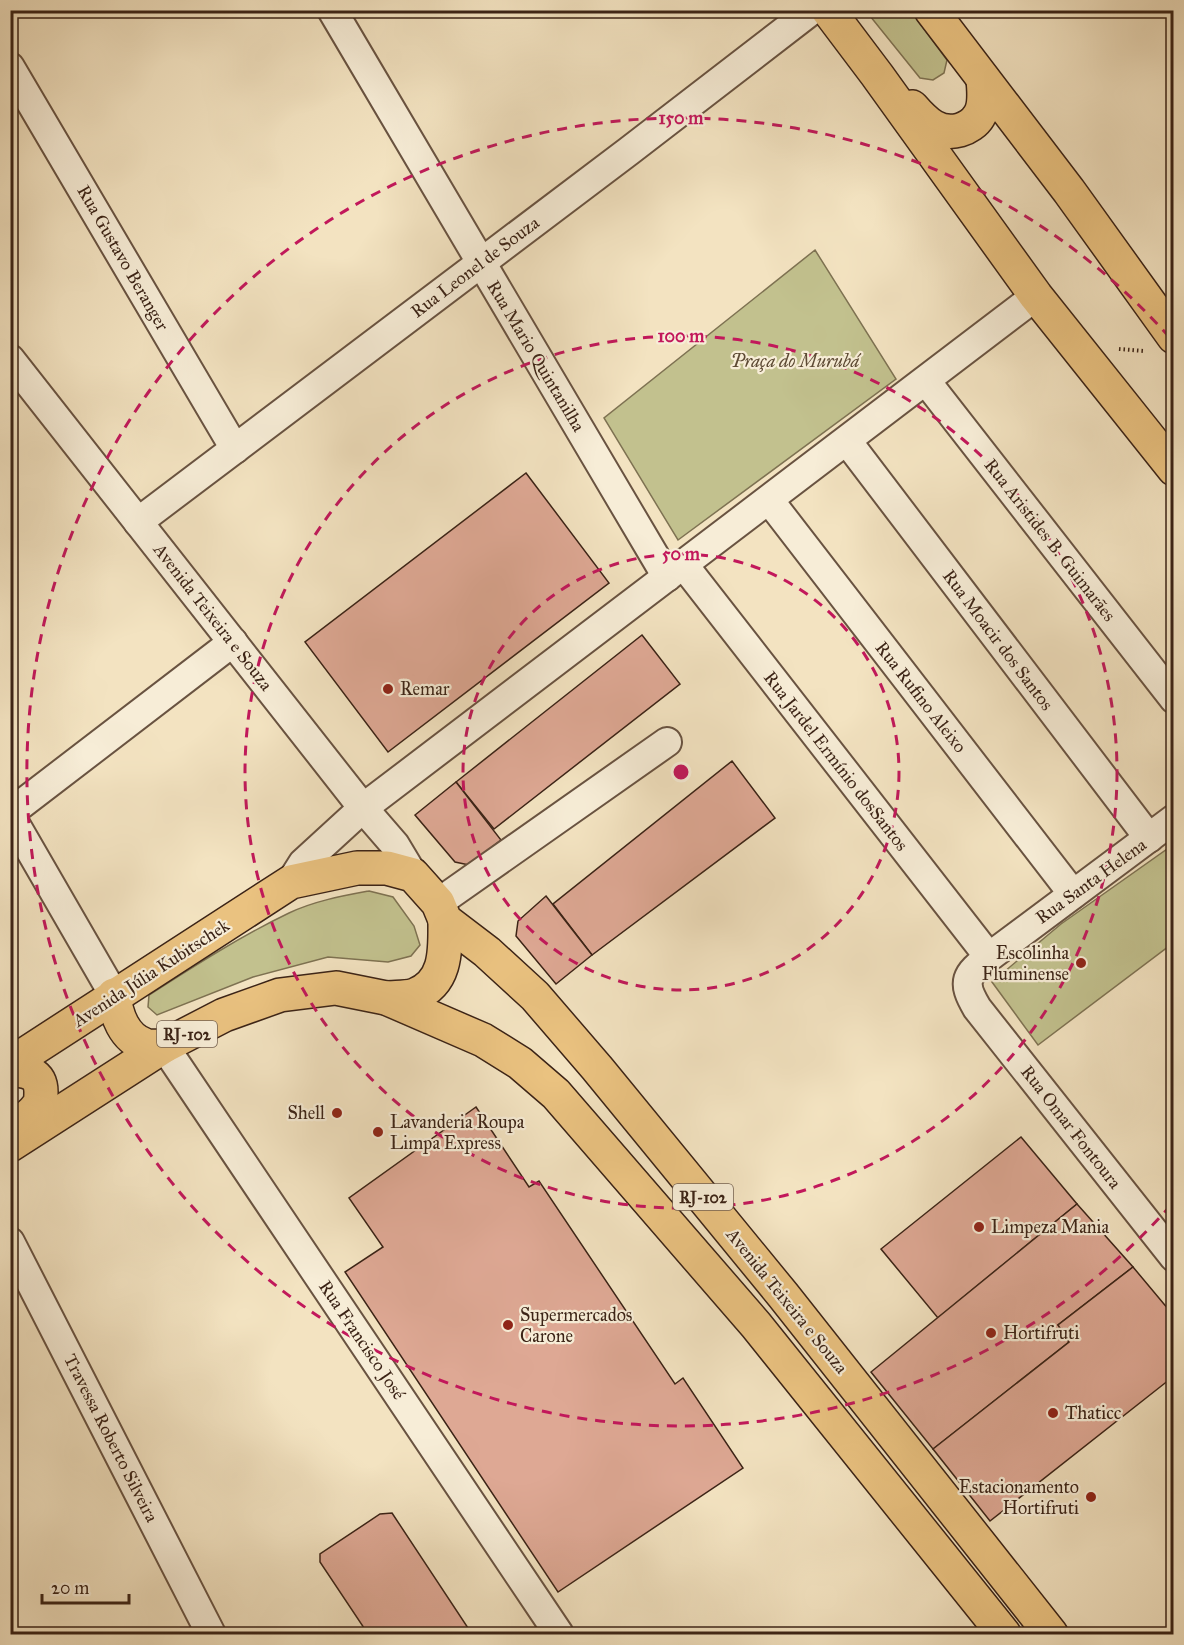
<svg xmlns="http://www.w3.org/2000/svg" width="1184" height="1645" viewBox="0 0 1184 1645" font-family="'IM FELL Great Primer',serif">
  <style>
    .green { fill: #c2c18e; stroke: #7e7252; stroke-width: 1.5 }
    .building { fill: #dea894; stroke: #3b2316; stroke-width: 1.5 }
    .lines { fill: none; stroke-linecap: round; stroke-linejoin: round }
    .minor-casing { stroke: #695341; stroke-width: 32 }
    .major-casing { stroke: #3b2316; stroke-width: 36 }
    .path { stroke: #3b2316; stroke-width: 4; stroke-dasharray: 1.5 3; stroke-linecap: butt }
    .minor { stroke: #f7edd7; stroke-width: 28 }
    .major { stroke: #eac280; stroke-width: 33 }
    .ring { fill: none; stroke: #c2185b; stroke-width: 3; stroke-dasharray: 10 8 }
    .poi-dot { fill: #8f2418; stroke: #f7edd7; stroke-width: 2 }
    .labels { text-anchor: middle; stroke-width: 4.5; stroke-linejoin: round; paint-order: stroke }
    .shield { fill: #f7edd7; stroke: #736050; stroke-width: 1.5 }
    .shield-label { font-size: 16px; font-weight: bold; fill: #3b2316 }
    .street-label { font-size: 18px; fill: #3b2316; stroke: #f7edd7 }
    .park-label { font-size: 18px; font-style: italic; fill: #5d4a34; stroke: #f7edd7 }
    .poi-label { font-size: 18px; fill: #3b2316; stroke: #f7edd7; text-anchor: start }
    .centre { fill: #c2185b; stroke: #f7edd7; stroke-width: 3 }
    .ring-label { font-size: 18px; text-anchor: middle; font-weight: bold; fill: #c2185b; stroke: #f7edd7; stroke-width: 4.5; stroke-linejoin: round; paint-order: stroke }
  </style>
  <rect width="100%" height="100%" fill="#f3e3c1"/>
  <filter id="stains"><feTurbulence type="fractalNoise" baseFrequency=".00333" numOctaves="4"/><feColorMatrix values="0 0 0 0 .2 0 0 0 0 .09 0 0 0 0 .02 0 0 0 .5 -.17"/></filter>
  <radialGradient id="worn" r=".72"><stop offset=".6" stop-color="#630" stop-opacity="0"/><stop offset="1" stop-color="#630" stop-opacity=".3"/></radialGradient>
  <g class="green">
    <polygon points="866,11 911,11 947,60 944,73 933,80 920,78"/>
    <polygon points="815,250 896,379 678,540 604,418"/>
    <polygon points="1170,847 1174,851 1173,943 1038,1045 992,982 1061,924"/>
    <path d="M369,891L393,897L414,926L420,945L411,956L388,962L328,957L253,977L157,1015L148,1007L149,995C194,966 241,936 289,913C314,901 342,896 369,891Z"/>
  </g>
  <g class="building">
    <polygon points="526,473 609,583 388,752 305,642"/>
    <polygon points="642,635 680,684 494,829 456,782"/>
    <polygon points="732,761 775,818 592,955 553,904"/>
    <polygon points="456,782 501,840 469,865 455,862 415,815"/>
    <polygon points="546,896 592,955 556,984 516,936 518,921"/>
    <polygon points="476,1107 529,1187 539,1181 675,1384 683,1378 743,1468 558,1592 345,1272 383,1247 349,1198"/>
    <polygon points="1021,1137 1077,1204 938,1318 881,1249"/>
    <polygon points="1077,1204 1133,1267 1058,1325 1069,1342 933,1449 871,1372"/>
    <polygon points="1133,1267 1174,1316 1174,1376 990,1521 933,1449 1069,1342 1058,1325"/>
    <polygon points="392,1513 472,1634 368,1634 320,1562 320,1554 380,1514"/>
  </g>
  <g class="lines">
    <g class="minor-casing">
      <g id="minor">
        <polyline points="332,10 667,577"/>
        <polyline points="10,67 235,449"/>
        <polyline points="10,359 363,808 395,845 413,875"/>
        <polyline points="926,381 1174,699"/>
        <polyline points="847,441 1149,838"/>
        <polyline points="769,500 1073,894"/>
        <polyline points="138,522 629,151 812,10"/>
        <polyline points="683,564 989,957"/>
        <polyline points="10,813 233,642"/>
        <polyline points="10,815 114,995"/>
        <path d="M1174,819L989,957C966,975 961,981 977,1008L1174,1257"/>
        <polyline points="291,882 303,863 363,808 1036,296"/>
        <polyline points="438,903 667,742"/>
        <polyline points="164,1046 559,1634"/>
        <polyline points="10,1242 211,1634"/>
      </g>
    </g>
    <g class="major-casing">
      <g id="major">
        <polyline points="828,10 877,75 1036,296 1174,469"/>
        <polyline points="931,10 1069,191 1174,337"/>
        <path d="M912,107C925,122 939,136 960,130C967,128 975,123 979,116C986,106 984,91 983,79"/>
        <path d="M114,995C116,1015 124,1038 145,1045C150,1047 158,1046 164,1046"/>
        <path d="M386,998C395,997 407,998 415,995C448,982 445,948 445,920"/>
        <polyline points="10,1064 291,882 357,868 387,868 413,875 438,903 445,920 487,952 535,996 597,1068 783,1295 1051,1634"/>
        <path d="M10,1070C26,1070 41,1073 41,1092C41,1097 41,1102 38,1106C32,1115 20,1123 12,1129"/>
        <polyline points="10,1145 164,1046 224,1015 280,995 336,988 386,998 483,1040 520,1063 556,1094 756,1325 1004,1634"/>
      </g>
    </g>
    <polyline class="path" points="1119,349 1144,351"/>
    <use href="#minor" class="minor"/>
    <use href="#major" class="major"/>
  </g>
  <g class="ring">
    <circle cx="681" cy="772" r="218"/>
    <circle cx="681" cy="772" r="436"/>
    <path d="M1171 1205A654 654 0 1 1 1171 339"/>
  </g>
  <g class="poi-dot">
    <circle cx="388" cy="689" r="6"/>
    <circle cx="1081" cy="963" r="6"/>
    <circle cx="337" cy="1113" r="6"/>
    <circle cx="378" cy="1132" r="6"/>
    <circle cx="979" cy="1227" r="6"/>
    <circle cx="508" cy="1325" r="6"/>
    <circle cx="991" cy="1333" r="6"/>
    <circle cx="1053" cy="1413" r="6"/>
    <circle cx="1091" cy="1497" r="6"/>
  </g>
  <g class="labels">
    <g class="shield">
      <rect x="157" y="1021" width="60" height="26" rx="4.5"/>
      <rect x="673" y="1184" width="60" height="26" rx="4.5"/>
    </g>
    <g class="shield-label">
      <text x="187" y="1040">RJ-102</text>
      <text x="703" y="1203">RJ-102</text>
    </g>
    <g class="street-label">
      <text transform="translate(123 258) rotate(60)" y="6">Rua Gustavo Beranger</text>
      <text transform="translate(475 267) rotate(-37)" y="6">Rua Leonel de Souza</text>
      <text transform="translate(536 356) rotate(59)" y="6">Rua Mario Quintanilha</text>
      <text transform="translate(1050 540) rotate(52)" y="6">Rua Aristides B. Guimarães</text>
      <text transform="translate(213 617) rotate(52)" y="6">Avenida Teixeira e Souza</text>
      <text transform="translate(998 640) rotate(53)" y="6">Rua Moacir dos Santos</text>
      <text transform="translate(921 697) rotate(52)" y="6">Rua Rufino Aleixo</text>
      <text transform="translate(836 761) rotate(52)" y="6">Rua Jardel Ermínio dosSantos</text>
      <text transform="translate(1091 881) rotate(-36)" y="6">Rua Santa Helena</text>
      <text transform="translate(151 973) rotate(-33)" y="6">Avenida Júlia Kubitschek</text>
      <text transform="translate(1071 1127) rotate(52)" y="6">Rua Omar Fontoura</text>
      <text transform="translate(787 1301) rotate(51)" y="6">Avenida Teixeira e Souza</text>
      <text transform="translate(362 1340) rotate(56)" y="6">Rua Francisco José</text>
      <text transform="translate(111 1438) rotate(63)" y="6">Travessa Roberto Silveira</text>
    </g>
    <g class="park-label">
      <text x="795" y="367">Praça do Murubá</text>
    </g>
    <g class="poi-label">
      <text x="400" y="695">Remar</text>
      <text x="1069" y="959" text-anchor="end">Escolinha<tspan x="1069" dy="21">Fluminense</tspan></text>
      <text x="325" y="1119" text-anchor="end">Shell</text>
      <text x="390" y="1128">Lavanderia Roupa<tspan x="390" dy="21">Limpa Express</tspan></text>
      <text x="991" y="1233">Limpeza Mania</text>
      <text x="520" y="1321">Supermercados<tspan x="520" dy="21">Carone</tspan></text>
      <text x="1003" y="1339">Hortifruti</text>
      <text x="1065" y="1419">Thaticc</text>
      <text x="1079" y="1493" text-anchor="end">Estacionamento<tspan x="1079" dy="21">Hortifruti</tspan></text>
    </g>
  </g>
  <circle cx="681" cy="772" r="9" class="centre"/>
  <g class="ring-label">
    <text x="681" y="124">150 m</text>
    <text x="681" y="342">100 m</text>
    <text x="681" y="560">50 m</text>
  </g>
  <rect width="1184" height="1645" fill="none" stroke="#f3e3c1" stroke-width="36"/>
  <rect x="12" y="12" width="1160" height="1621" fill="none" stroke="#3b2316" stroke-width="3"/>
  <rect x="18" y="18" width="1148" height="1609" fill="none" stroke="#3b2316" stroke-width="1.5"/>
  <path d="M42 1594v9h87v-9" fill="none" stroke="#3b2316" stroke-width="3"/>
  <text x="51" y="1594" font-size="18" fill="#3b2316" stroke="#f7edd7" stroke-width="4.5" paint-order="stroke">20 m</text>
  <rect width="100%" height="100%" filter="url(#stains)"/>
  <rect width="100%" height="100%" fill="url(#worn)"/>
</svg>
